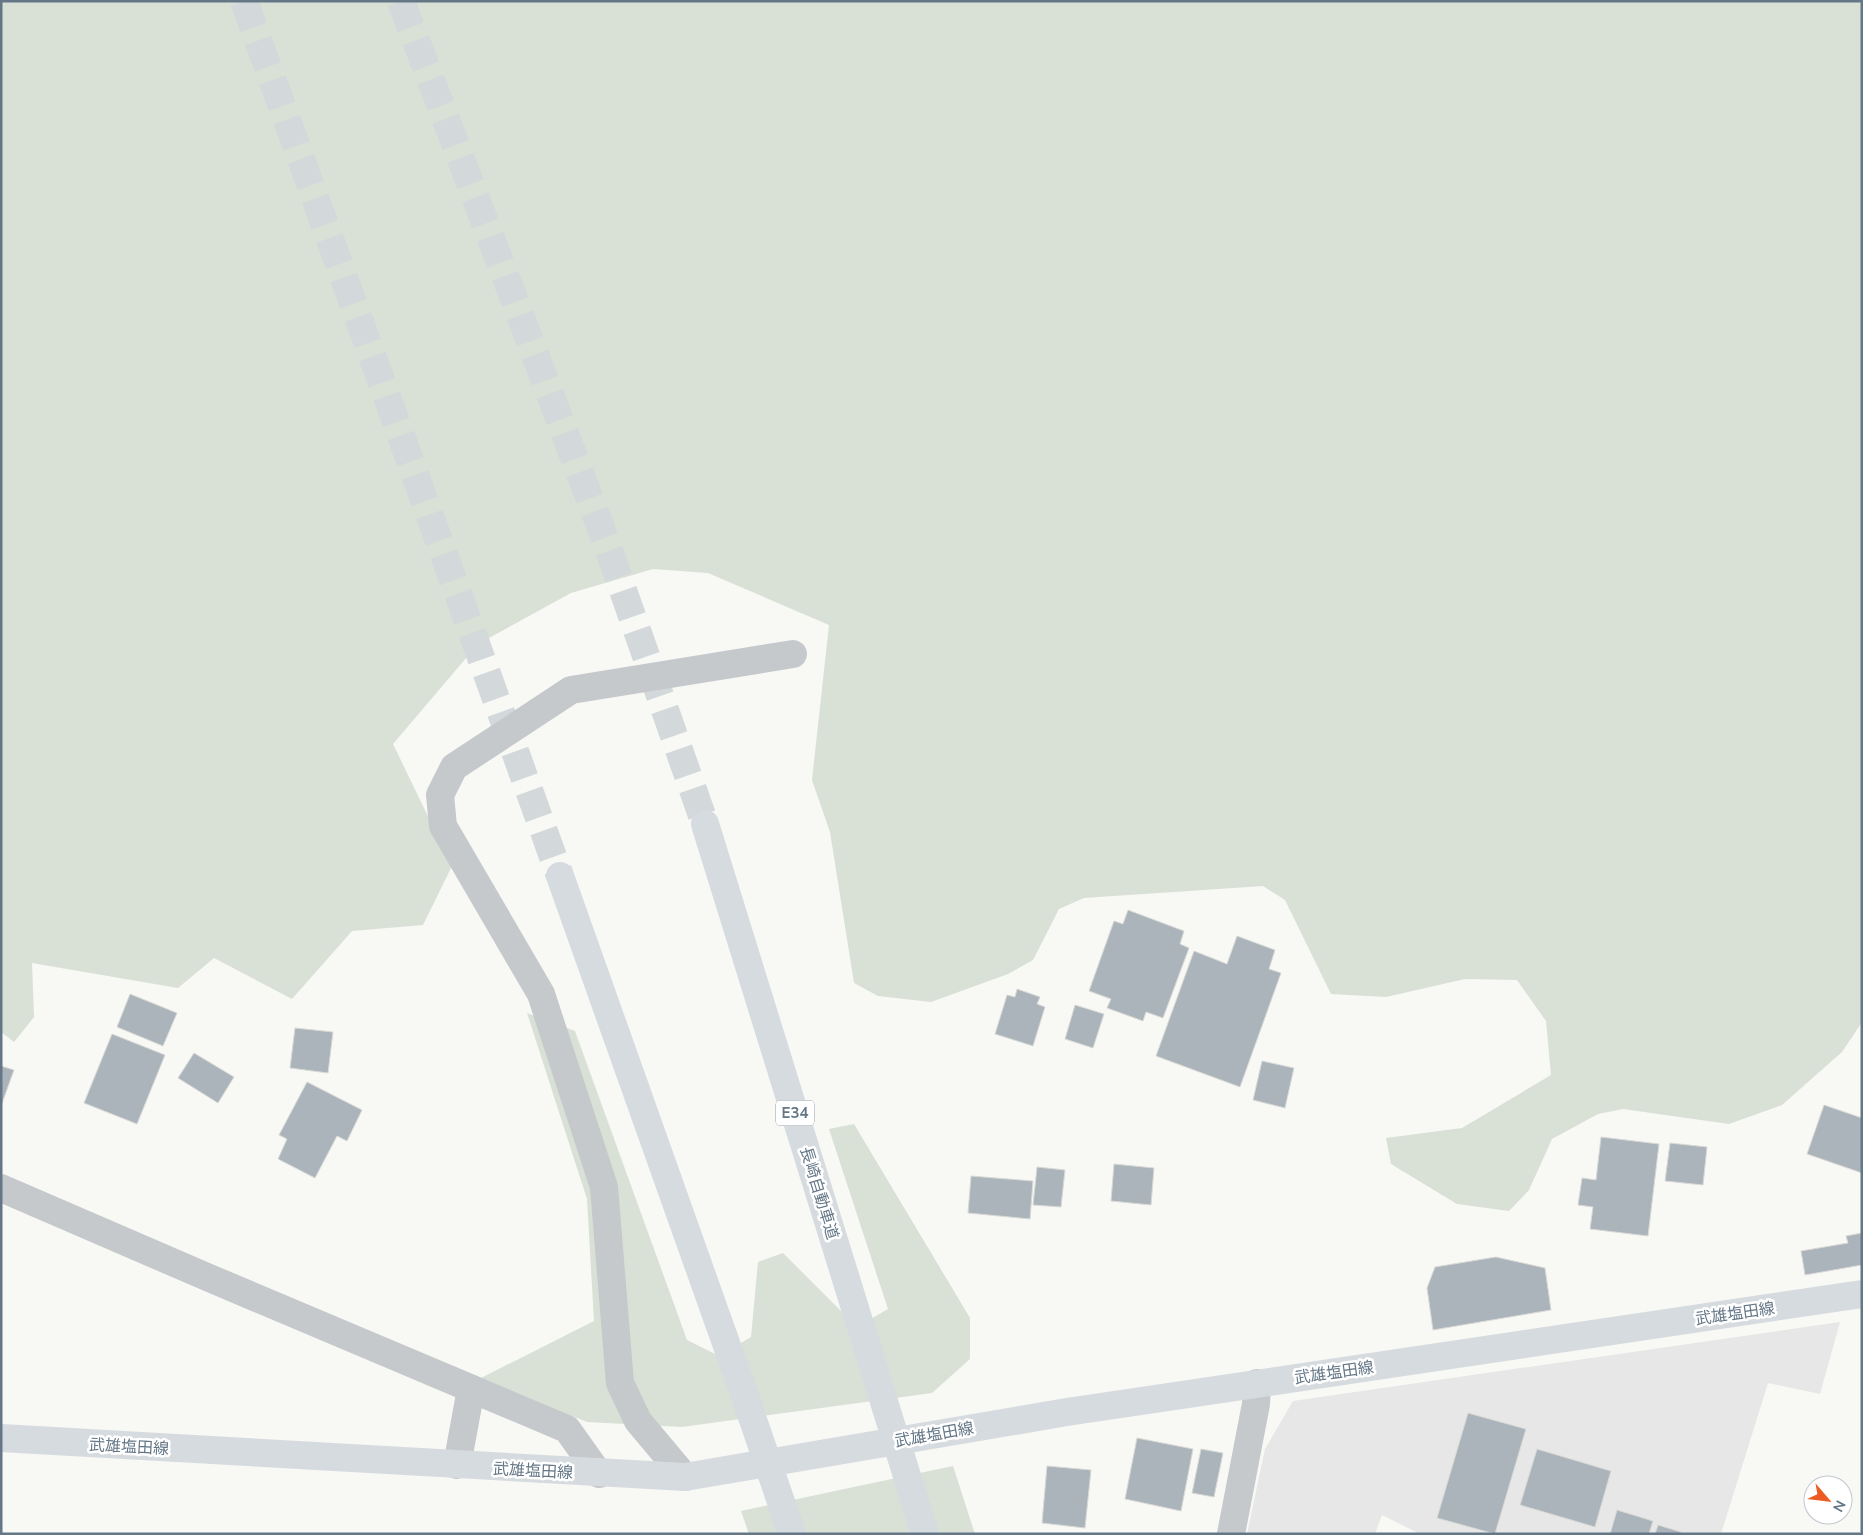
<svg xmlns="http://www.w3.org/2000/svg" width="1863" height="1535" viewBox="0 0 1863 1535" font-family="'Nunito Sans','Noto Sans JP',sans-serif">
  <style>
    .built { fill: #e6e7e6 }
    .green { fill: #d9e0d6 }
    .building { fill: #abb4ba; stroke: #d9dad7 }
    .lines { fill: none; stroke-linecap: round; stroke-linejoin: round }
    .highway-tunnel { stroke: #d3d8da; stroke-width: 28; stroke-dasharray: 28 14; stroke-linecap: butt }
    .minor { stroke: #c5c9cc; stroke-width: 28 }
    .major { stroke: #d6dbdf; stroke-width: 28 }
    .highway { stroke: #d6dbdf; stroke-width: 28 }
    .labels { text-anchor: middle; stroke-width: 5; stroke-linejoin: round; paint-order: stroke }
    .shield { fill: #fff; stroke: #93a0ab; stroke-width: 1 }
    .shield-label { font-size: 15px; font-weight: bold; fill: #657787 }
    .street-label { font-size: 16px; fill: #657787; stroke: #fff }
  </style>
  <rect width="100%" height="100%" fill="#f8f8f5"/>
  <polygon class="built" points="1840,1322 1820,1394 1768,1383 1721,1534 1420,1534 1382,1515 1375,1534 1247,1534 1265,1449 1293,1401"/>
  <g class="green">
    <polygon points="1,1 1862,1 1862,1022 1842,1052 1782,1105 1729,1124 1623,1109 1598,1114 1552,1139 1529,1190 1509,1211 1457,1204 1391,1164 1386,1138 1462,1128 1551,1075 1546,1021 1517,980 1465,979 1386,997 1331,994 1285,900 1263,886 1084,898 1059,909 1033,960 1008,974 931,1002 878,996 854,983 830,832 812,780 829,625 708,573 653,569 571,593 478,644 393,744 452,866 423,925 352,931 292,999 214,958 178,988 32,963 34,1017 14,1042 1,1032"/>
    <polygon points="527,1013 575,1031 687,1340 719,1356 751,1337 758,1262 783,1253 857,1327 888,1309 829,1129 854,1124 970,1318 970,1359 932,1393 682,1427 587,1422 481,1378 594,1321 587,1199"/>
    <polygon points="953,1466 975,1534 749,1534 741,1511"/>
  </g>
  <g class="building">
    <polygon points="1128,910 1184,931 1180,944 1189,948 1163,1018 1146,1012 1143,1021 1107,1008 1111,999 1089,991 1114,921 1123,924"/>
    <polygon points="1237,936 1275,950 1269,969 1281,973 1240,1087 1156,1056 1194,951 1227,964"/>
    <polygon points="1017,989 1040,997 1037,1004 1045,1007 1033,1046 995,1034 1007,995 1015,997"/>
    <polygon points="130,994 177,1013 163,1046 117,1027"/>
    <polygon points="1075,1005 1104,1014 1093,1048 1065,1039"/>
    <polygon points="295,1028 333,1032 328,1073 290,1068"/>
    <polygon points="112,1034 165,1055 137,1124 84,1103"/>
    <polygon points="194,1053 234,1077 218,1103 178,1078"/>
    <polygon points="1262,1061 1294,1068 1285,1108 1253,1100"/>
    <polygon points="1,1066 14,1070 1,1106"/>
    <polygon points="307,1082 362,1110 347,1141 337,1136 315,1178 278,1159 287,1139 279,1135"/>
    <polygon points="1824,1105 1862,1118 1862,1173 1807,1154"/>
    <polygon points="1601,1137 1659,1144 1648,1236 1590,1229 1593,1207 1578,1205 1582,1178 1596,1180"/>
    <polygon points="1670,1143 1707,1147 1703,1185 1665,1181"/>
    <polygon points="1114,1164 1154,1168 1151,1205 1111,1201"/>
    <polygon points="1037,1167 1065,1170 1061,1207 1033,1205"/>
    <polygon points="971,1176 1033,1181 1030,1219 968,1213"/>
    <polygon points="1862,1233 1862,1265 1805,1275 1801,1251 1848,1243 1846,1236"/>
    <polygon points="1496,1257 1545,1268 1551,1310 1433,1330 1427,1288 1435,1267"/>
    <polygon points="1468,1413 1526,1429 1495,1534 1437,1518"/>
    <polygon points="1137,1438 1193,1449 1181,1511 1125,1499"/>
    <polygon points="1201,1449 1223,1453 1214,1497 1192,1493"/>
    <polygon points="1537,1449 1611,1471 1595,1527 1520,1505"/>
    <polygon points="1047,1466 1091,1470 1085,1528 1042,1523"/>
    <polygon points="1617,1510 1653,1521 1649,1534 1610,1534"/>
    <polygon points="1658,1525 1681,1532 1680,1534 1655,1534"/>
  </g>
  <g class="lines">
    <g class="highway-tunnel">
      <polyline points="244,1 560,876"/>
      <polyline points="401,1 605,539 705,824"/>
    </g>
    <g class="minor">
      <polyline points="1,1188 214,1280 567,1429 599,1474"/>
      <polyline points="457,1465 471,1389"/>
      <polyline points="685,1477 638,1421 620,1383 604,1187 541,994 443,826 440,795 454,767 571,690 793,654"/>
      <polyline points="1231,1534 1256,1404 1257,1383"/>
    </g>
    <polyline class="major" points="1,1438 685,1477 1067,1412 1862,1294"/>
    <g class="highway">
      <polyline points="705,824 925,1534"/>
      <polyline points="560,876 748,1405 792,1534"/>
    </g>
  </g>
  <g class="labels">
    <rect class="shield" x="776" y="1100.5" width="38" height="25" rx="4"/>
    <g class="shield-label">
      <text x="795" y="1118">E34</text>
    </g>
    <g class="street-label">
      <text transform="translate(820 1193) rotate(73)" y="6">長崎自動車道</text>
      <text transform="translate(1735 1313) rotate(-8)" y="6">武雄塩田線</text>
      <text transform="translate(1334 1372) rotate(-8)" y="6">武雄塩田線</text>
      <text transform="translate(934 1434) rotate(-10)" y="6">武雄塩田線</text>
      <text transform="translate(129 1446) rotate(3)" y="6">武雄塩田線</text>
      <text transform="translate(533 1470) rotate(3)" y="6">武雄塩田線</text>
    </g>
  </g>
  <rect width="1863" height="1535" fill="none" stroke="#657787" stroke-width="5"/>
  <g transform="translate(1828 1500) rotate(118)"><circle r="24" fill="#ffffff" stroke="#c1c9cf"/>
  <path d="M0-4L9 19L0 12L-9 19Z" fill="#eb5b22"/>
  <text y="-8" font-size="14" font-weight="bold" text-anchor="middle" fill="#657787">N</text>
  </g>
</svg>
